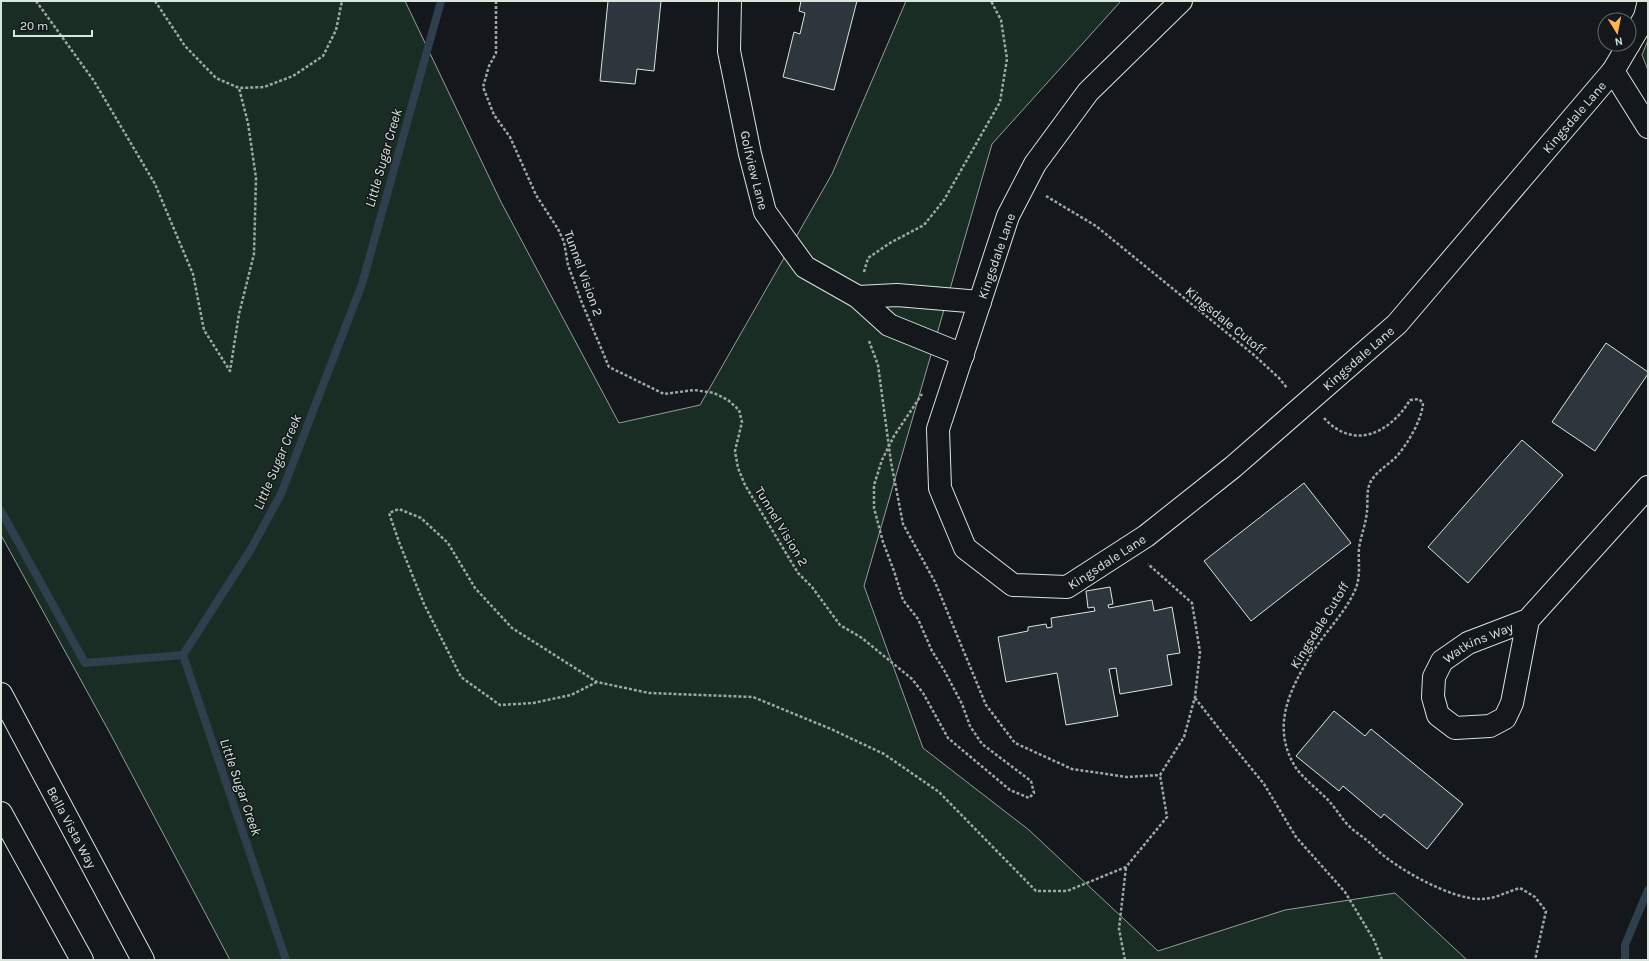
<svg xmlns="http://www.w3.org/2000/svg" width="1649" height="961" viewBox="0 0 1649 961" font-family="Karla,sans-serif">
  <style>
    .green { fill: #1a2d24; stroke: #939e99 }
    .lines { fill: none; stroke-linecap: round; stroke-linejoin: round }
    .stream { stroke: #2f3f4d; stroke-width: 8 }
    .building { fill: #2c363c; stroke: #d8e6dc }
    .minor-casing { stroke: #d8e6dc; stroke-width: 24 }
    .primary-casing { stroke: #d8e6dc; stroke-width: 24 }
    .path { stroke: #9da8a2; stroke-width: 2.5; stroke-dasharray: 3 2; stroke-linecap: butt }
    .minor { stroke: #14181c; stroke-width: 22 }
    .primary { stroke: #14181c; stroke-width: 22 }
    .labels { text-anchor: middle; stroke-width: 3; stroke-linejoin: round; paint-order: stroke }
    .street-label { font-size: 13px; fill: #d8e6dc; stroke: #14181c }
    .water-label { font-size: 14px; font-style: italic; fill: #d8e6dc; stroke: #14181c }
  </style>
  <rect width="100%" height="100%" fill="#14181c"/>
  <g class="green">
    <polygon points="1,1 405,1 501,202 619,423 700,405 832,174 906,1 1121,1 992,144 864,586 923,748 1029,830 1158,951 1285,910 1395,893 1467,960 230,960 111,735 1,535"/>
    <polygon points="1648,40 1648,70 1642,55"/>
  </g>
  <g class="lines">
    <g class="stream">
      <polyline points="1,511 85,663 183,655"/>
      <polyline points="286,960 183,655 251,549 281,494 362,284 441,1"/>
      <polyline points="1625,960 1625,945 1648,890"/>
    </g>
  </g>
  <g class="building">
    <polygon points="608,1 661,1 654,71 637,69 635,84 600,81"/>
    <polygon points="801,1 857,1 834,90 783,77 794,32 800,34 805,13 799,11"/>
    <polygon points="1606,343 1648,372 1648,374 1595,451 1552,422"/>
    <polygon points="1522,440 1563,475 1468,583 1428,547"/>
    <polygon points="1304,483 1351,543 1251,621 1204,561"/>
    <polygon points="1110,587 1113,604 1108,605 1109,608 1152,600 1154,611 1172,607 1180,653 1167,655 1172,685 1120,694 1116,668 1109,669 1118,716 1066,725 1057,673 1006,682 998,637 1028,631 1028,627 1046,624 1047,628 1052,627 1051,618 1095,611 1094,607 1088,608 1086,591"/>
    <polygon points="1334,711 1365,736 1371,729 1463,804 1427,849 1384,814 1381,818 1343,786 1339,791 1296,756"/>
  </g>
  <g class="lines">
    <g class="minor-casing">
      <g id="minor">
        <path id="s1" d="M730,1L729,51L750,154L765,212L805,267L858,297L889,325L963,355"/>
        <path id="s2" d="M1181,1L1088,92L1035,164L1008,216L938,429L940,488L965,548L1013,585L1067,587L1146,536L1233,467L1397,324L1613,71L1629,44"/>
        <polyline points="1629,44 1645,17 1648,5"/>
        <polyline points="1613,71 1648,127"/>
        <polyline points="858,297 897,295 980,302"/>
        <path id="s3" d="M1528,620L1512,703L1505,718L1490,726L1455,728L1438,715L1433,697L1434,677L1442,661L1468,643L1528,620L1648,487"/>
      </g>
    </g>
    <g class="primary-casing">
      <g id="primary">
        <path id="s4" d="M1,694L143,960"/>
        <polyline points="1,813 82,960"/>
      </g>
    </g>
    <g class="path">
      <polyline points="36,1 94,81 155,184 193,274 204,330 230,371 239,314 254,254 256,178 248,123 239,88"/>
      <polyline points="155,1 185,46 216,78 239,88 264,87 293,76 323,56 336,30 342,1"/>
      <polyline points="496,1 496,53 489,66 483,87 494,115 510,137 536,195 558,229 564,242 568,265 582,303 609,367 664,394 694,390 714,393 728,400 739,410 742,422 735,451 738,468 745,485 798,573 812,587 840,625 862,638 912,679 923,693 948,738 1010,790 1029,798 1034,793 1031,781 982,744 970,726 962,704 944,670 932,651 918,619 903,600 894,571 883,542 874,508 874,485 882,460 894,436 922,394"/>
      <polyline points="1046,196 1096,226 1254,355 1279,378 1287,388"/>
      <polyline points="864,272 868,258 890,243 924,225 944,200 1000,102 1007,59 1001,20 991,1"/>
      <polyline points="869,341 878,365 891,462 903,524 935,582 986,705 1015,743 1072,769 1127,777 1160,775 1184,737 1195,697 1200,652 1192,603 1148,564"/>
      <path d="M1324,418C1354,451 1390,433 1410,400L1419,399L1423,403C1422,420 1407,445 1396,457C1388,465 1377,471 1371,481C1366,489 1368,502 1367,511C1366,524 1361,535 1359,548C1358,562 1361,574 1356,588C1346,612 1326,631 1312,653C1290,689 1270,727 1296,768C1304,779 1317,789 1327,799C1336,808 1342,820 1351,828C1359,835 1368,840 1375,848C1395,868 1452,900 1481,899C1495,899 1506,892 1520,888L1535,897L1546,911L1535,960"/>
      <polyline points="597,682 571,695 533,703 500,705 461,677 424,604 399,542 389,513 399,509 421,518 448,543 475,588 512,628 597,682 649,693 753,697 831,729 884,754 939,792 1036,891 1067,891 1126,867 1167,817 1160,775"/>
      <polyline points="1195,698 1224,735 1264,784 1296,837 1345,892 1374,940 1382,960"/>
      <polyline points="1125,960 1119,929 1126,867"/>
    </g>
    <use href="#minor" class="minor"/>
    <use href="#primary" class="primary"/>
  </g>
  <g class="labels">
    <g class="street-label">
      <text dy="5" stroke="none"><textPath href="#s2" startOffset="1436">Kingsdale Lane</textPath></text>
      <text dy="5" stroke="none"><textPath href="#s1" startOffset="172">Golfview Lane</textPath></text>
      <text transform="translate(996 256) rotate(-71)" y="5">Kingsdale Lane</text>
      <text transform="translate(584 273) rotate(70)" y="5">Tunnel Vision 2</text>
      <text transform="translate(1226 320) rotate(39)" y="5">Kingsdale Cutoff</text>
      <text dy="5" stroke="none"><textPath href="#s2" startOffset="1112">Kingsdale Lane</textPath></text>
      <text transform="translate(782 526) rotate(59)" y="5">Tunnel Vision 2</text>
      <text dy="5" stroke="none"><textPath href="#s2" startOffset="788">Kingsdale Lane</textPath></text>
      <text transform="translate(1319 625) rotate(-58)" y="5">Kingsdale Cutoff</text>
      <text dy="5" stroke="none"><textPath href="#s3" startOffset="272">Watkins Way</textPath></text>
      <text dy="5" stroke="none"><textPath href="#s4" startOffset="151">Bella Vista Way</textPath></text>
    </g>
    <g class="water-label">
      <text transform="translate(383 158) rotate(-74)" y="5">Little Sugar Creek</text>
      <text transform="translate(277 462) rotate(-67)" y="5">Little Sugar Creek</text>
      <text transform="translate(241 787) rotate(71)" y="5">Little Sugar Creek</text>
    </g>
  </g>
  <rect width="1649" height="961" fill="none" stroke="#d8e6dc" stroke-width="4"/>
  <g transform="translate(1617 32) rotate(170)"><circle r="19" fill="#14181c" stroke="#626a69"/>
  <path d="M0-3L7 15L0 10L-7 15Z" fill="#ffb74d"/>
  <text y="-6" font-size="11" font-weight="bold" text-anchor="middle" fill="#d8e6dc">N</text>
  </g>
  <path d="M14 30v6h78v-6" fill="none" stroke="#d8e6dc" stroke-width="2"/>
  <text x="20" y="30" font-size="12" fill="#d8e6dc" stroke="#14181c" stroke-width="3" paint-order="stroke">20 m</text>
</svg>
